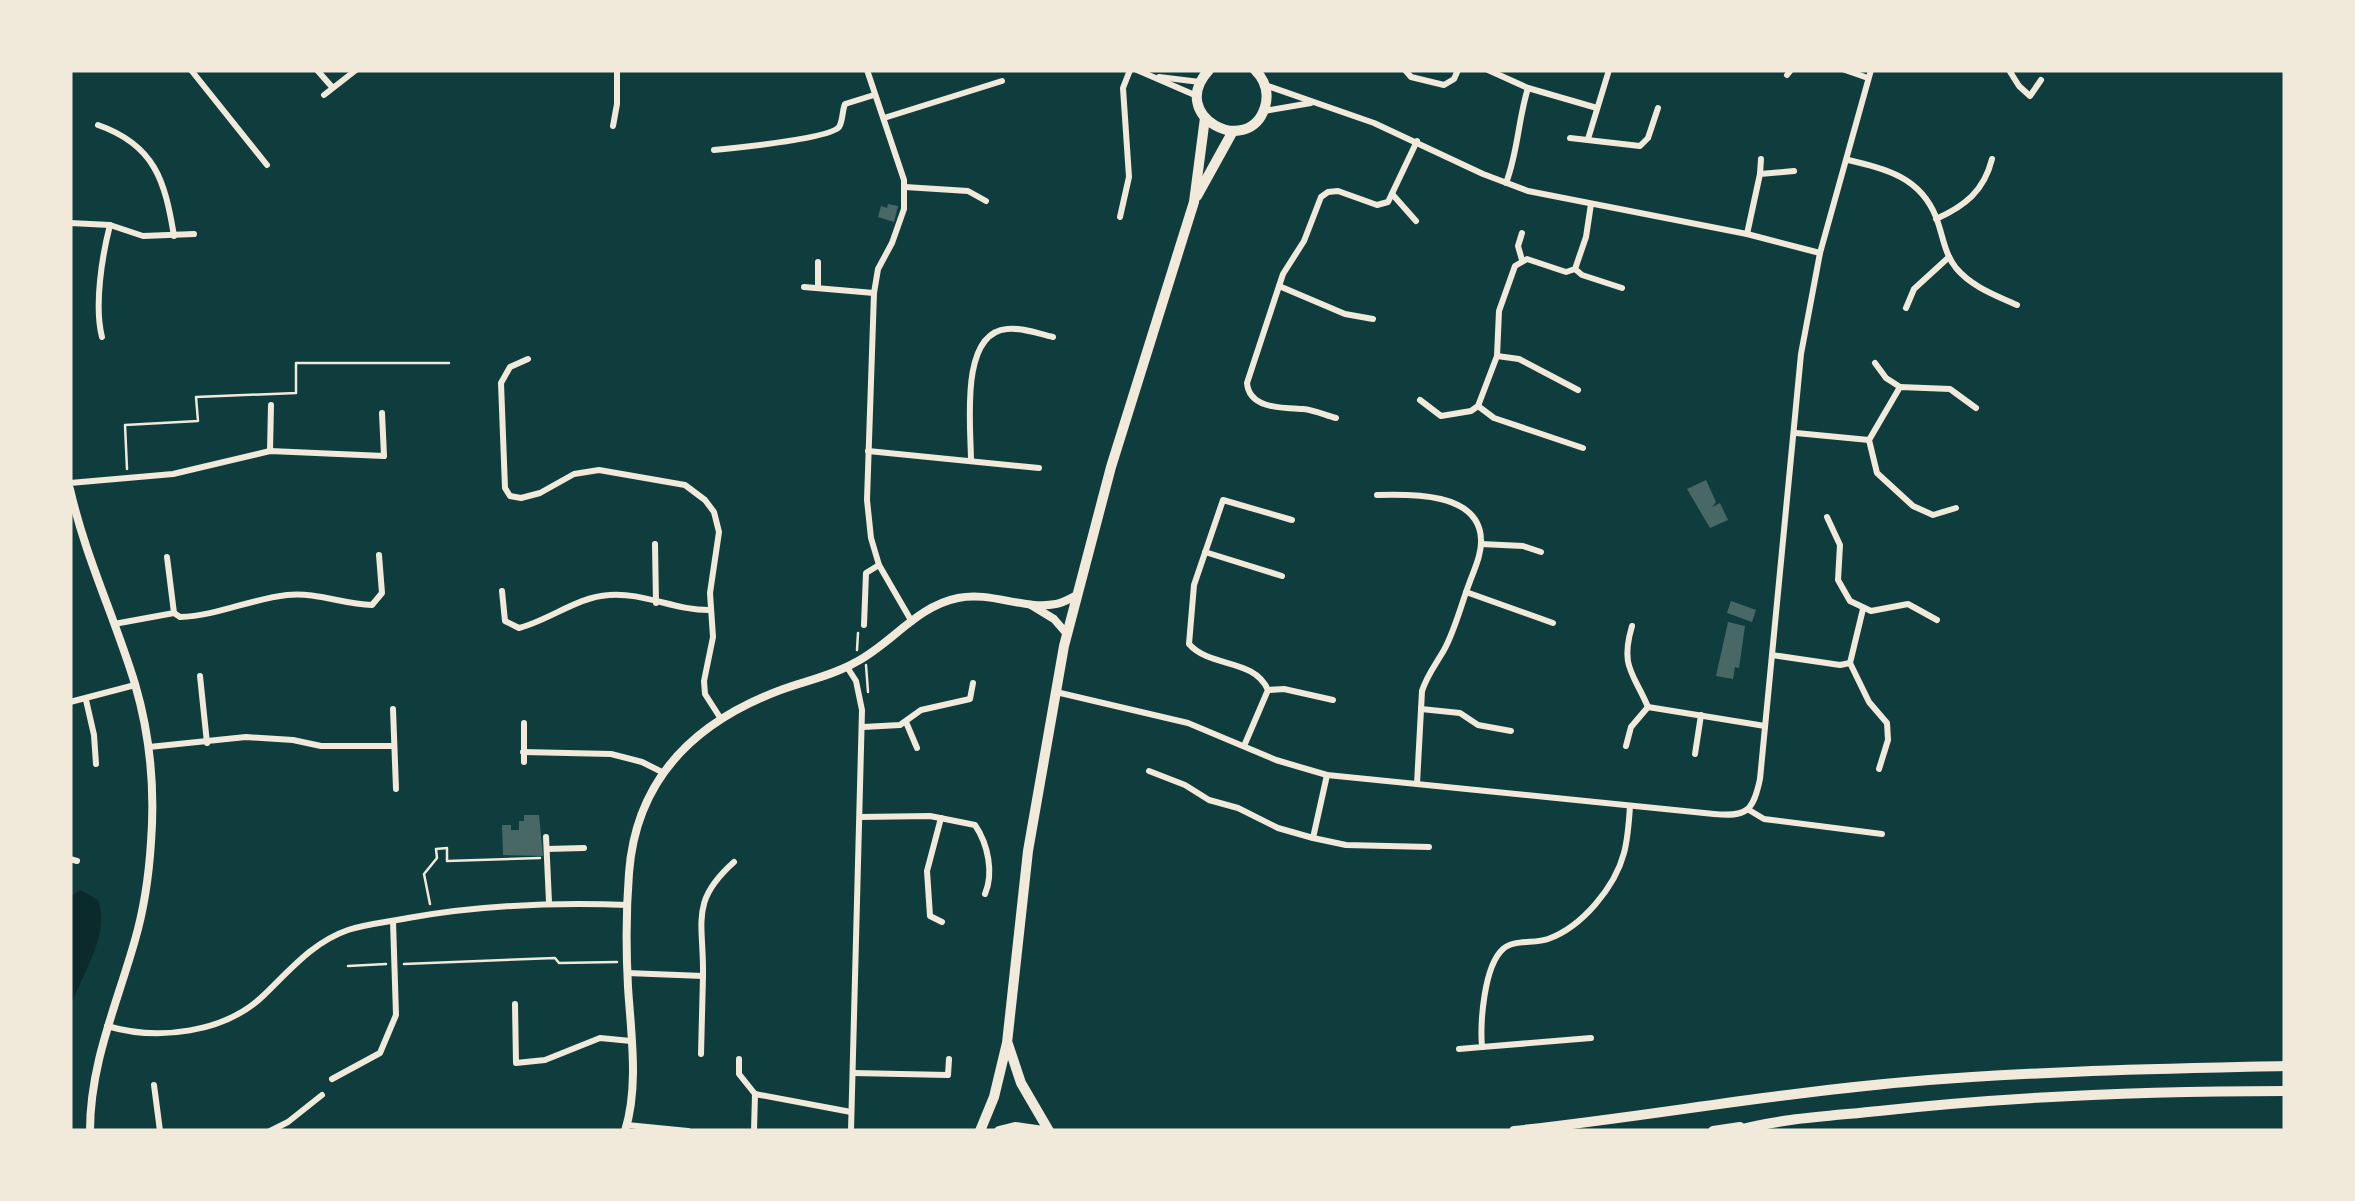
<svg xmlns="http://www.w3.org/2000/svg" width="2355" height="1201" viewBox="0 0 2355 1201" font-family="'Open Sans',sans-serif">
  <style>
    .water { fill: #0a2a2b }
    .building { fill: #486865 }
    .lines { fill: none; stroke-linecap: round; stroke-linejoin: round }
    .path { stroke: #f1e9da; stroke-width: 2.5 }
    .minor { stroke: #f1e9da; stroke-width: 6 }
    .tertiary { stroke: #f1e9da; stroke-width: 8 }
    .primary { stroke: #f1e9da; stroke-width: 10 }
    .trunk { stroke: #f1e9da; stroke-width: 10 }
  </style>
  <rect width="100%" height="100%" fill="#0f3d3e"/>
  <path class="water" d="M80,890L98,900C111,933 82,974 70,1008V897Z"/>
  <g class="building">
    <polygon points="888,204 898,206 894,222 878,217 881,206 887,208"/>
    <polygon points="1706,480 1716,502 1712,507 1720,503 1728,520 1710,528 1687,489"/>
    <polygon points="1731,601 1756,610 1752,622 1727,613"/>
    <polygon points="1728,622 1745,626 1739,668 1735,667 1733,679 1716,676"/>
    <polygon points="524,815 539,815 543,856 503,855 502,825 511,825 511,830 519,830 519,821 524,821"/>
  </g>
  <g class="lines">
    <g class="path">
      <polyline points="127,469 125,425 198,421 196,397 296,393 296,363 449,363"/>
      <polyline points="857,650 858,633"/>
      <polyline points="866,665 868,692"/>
      <polyline points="430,904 424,874 437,858 436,849 447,848 447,861 540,858"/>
      <polyline points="404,964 555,958 559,963 617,962"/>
      <polyline points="348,966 386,964"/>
    </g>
    <g class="minor">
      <polyline points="191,70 267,165"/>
      <polyline points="317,70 332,87"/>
      <polyline points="867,70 904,180 904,209 892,243 878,269 874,293 867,500 871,538 879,565 912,622"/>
      <polyline points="1137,70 1197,96"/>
      <polyline points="1405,70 1411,77 1444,85 1454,79 1458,70"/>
      <polyline points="1488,70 1528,88 1597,108"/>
      <polyline points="1845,70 1868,78"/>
      <polyline points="2009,70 2019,86 2030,96 2041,80"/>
      <polyline points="1787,75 1791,70"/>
      <polyline points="1159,77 1200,82"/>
      <polyline points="1265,85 1374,123 1483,174 1528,191 1747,234 1820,253"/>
      <polyline points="324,95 356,70"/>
      <polyline points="1264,111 1311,103"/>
      <polyline points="884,118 1002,81"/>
      <path d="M98,125C155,145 165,181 174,236"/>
      <polyline points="613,126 617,104 617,70"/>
      <polyline points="1570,138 1640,146 1648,138 1658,108"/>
      <polyline points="1588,139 1609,70"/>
      <path d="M714,150C733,148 830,139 839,127C843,121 842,111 845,104L874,95"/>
      <path d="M1848,160C1886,169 1920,177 1936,217C1943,235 1944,253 1956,268C1972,287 1995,295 2017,305"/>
      <polyline points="1760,174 1761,159"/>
      <path d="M1506,183C1518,152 1518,120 1528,88"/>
      <polyline points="905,187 968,191 986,201"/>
      <polyline points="1393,195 1416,221"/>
      <polyline points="1120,217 1129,177 1123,88 1130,70"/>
      <path d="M1936,219C1965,206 1984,191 1992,159"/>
      <polyline points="70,223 110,225 143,236 194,234"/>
      <polyline points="1522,233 1518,246 1522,260"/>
      <polyline points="1747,234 1760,174 1794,171"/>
      <polyline points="818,262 818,287"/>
      <polyline points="1575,269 1582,275 1622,288"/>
      <polyline points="1279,286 1345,314 1373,319"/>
      <polyline points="804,287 874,293"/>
      <polyline points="1906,308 1914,289 1949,257"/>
      <path d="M102,337C94,306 102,256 110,225"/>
      <polyline points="1497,356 1519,359 1578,390"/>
      <polyline points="528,359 510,367 501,383 505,488 510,496 521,498 540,493 574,474 599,470 685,485 705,500 714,512 719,532 710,593 713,637 704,681 705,694 721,719"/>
      <polyline points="1875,363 1886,378 1900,387"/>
      <polyline points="1420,400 1441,416 1471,411 1478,406 1497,356 1499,311 1515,266 1527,259 1566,272 1575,269 1586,237 1591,204"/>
      <polyline points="1478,406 1494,418 1583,448"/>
      <path d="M1336,418C1325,415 1314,410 1303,409C1283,408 1249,409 1247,383L1283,274L1304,241L1321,197L1328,192L1338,191L1377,205L1388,202L1417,141"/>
      <polyline points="1796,433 1869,440"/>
      <polyline points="270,451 271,405"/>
      <polyline points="868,451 1039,468"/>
      <path d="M971,461C971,427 959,333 1007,329C1022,327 1039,334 1053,337"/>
      <polyline points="70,483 173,474 270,451 384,456 382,413"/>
      <path d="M1377,495C1410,494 1479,492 1481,539C1482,554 1474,570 1469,584C1461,605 1455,630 1444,650C1436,664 1427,675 1422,691L1417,784"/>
      <polyline points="1956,508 1933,515 1913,506 1877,473 1869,440 1900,387 1950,389 1976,408"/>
      <polyline points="1827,517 1840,545 1838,580 1850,601 1871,611 1908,604 1937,620"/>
      <polyline points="655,544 656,603"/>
      <polyline points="1481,544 1523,546 1541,552"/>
      <polyline points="1205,552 1282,576"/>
      <polyline points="167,557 174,613"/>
      <path d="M502,591L505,621L519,628C550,620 577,597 609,595C643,592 676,611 711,610"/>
      <polyline points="1466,592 1553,623"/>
      <polyline points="1863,609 1850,663 1869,702 1887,723 1888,740 1879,769"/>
      <path d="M114,624L174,613L180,617C217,616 250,599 287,595C317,592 342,604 372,605L382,593L379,555"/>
      <polyline points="864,625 866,573 879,565"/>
      <path d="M1632,626C1620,667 1633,672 1648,707"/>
      <polyline points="1772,655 1840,665 1850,663"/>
      <polyline points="847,667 856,681 862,710 851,1131"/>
      <polyline points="200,676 207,743"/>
      <polyline points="1268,690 1284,689 1333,700"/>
      <path d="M1056,692L1188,723L1276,760L1327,775L1714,814C1746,817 1753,812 1760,779L1801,354L1820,253L1871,70"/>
      <polyline points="86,700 94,735 96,764"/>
      <polyline points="70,702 135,685"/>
      <polyline points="393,709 396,789"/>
      <polyline points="1421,709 1460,713 1478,725 1511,731"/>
      <polyline points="906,722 917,748"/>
      <polyline points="863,727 900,725 921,710 970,699 973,683"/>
      <path d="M1244,746L1268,690C1254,658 1210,668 1189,644L1194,585L1223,500L1292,520"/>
      <polyline points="1626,746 1631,727 1648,707 1765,726"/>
      <polyline points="149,747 246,737 293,740 321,746 394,746"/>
      <polyline points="523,752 611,754 642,762 662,772"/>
      <polyline points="1695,754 1701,715"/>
      <polyline points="524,762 524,723"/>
      <polyline points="1149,771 1185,785 1209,800 1238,808 1278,828 1313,838 1346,845 1429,847"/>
      <polyline points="1749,810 1764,819 1882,834"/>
      <path d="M860,817L930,816L975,825C988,844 994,873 985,894"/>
      <polyline points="941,818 927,871 930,916 942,922"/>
      <polyline points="546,837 549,902"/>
      <polyline points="1313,838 1327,775"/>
      <polyline points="547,849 584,848"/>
      <polyline points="70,859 77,861"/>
      <path d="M627,973L703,976C704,922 689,902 734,862"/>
      <polyline points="515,1004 516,1063 545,1060 600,1038 631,1041"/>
      <path d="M107,1026C158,1041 225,1033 264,995C290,970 313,942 348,930C367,924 388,922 408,918C482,905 553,902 628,905"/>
      <polyline points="1482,1047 1591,1038"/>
      <path d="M1459,1049L1482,1047C1480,1022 1484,966 1503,949C1514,939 1535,944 1548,939C1582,927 1615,887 1624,853C1628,838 1629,822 1630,806"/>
      <polyline points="701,1054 703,976"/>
      <polyline points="739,1059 739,1074 755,1094 851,1112"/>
      <polyline points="853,1073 948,1075 949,1059"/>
      <polyline points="332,1079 380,1053 396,1015 393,921"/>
      <polyline points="154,1085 160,1131"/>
      <polyline points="627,1125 688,1131"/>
      <polyline points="270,1131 288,1122 322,1095"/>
      <polyline points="754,1131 755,1094"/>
    </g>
    <g class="tertiary">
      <path d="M70,489C85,556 115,618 135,684C150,735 155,789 151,842C149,874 144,909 135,940C117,1004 90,1063 90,1131"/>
      <polyline points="1031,605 1054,619 1067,634"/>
      <path d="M625,1131C639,1086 631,1034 628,987C626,950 626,911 629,873C636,780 694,723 778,691C804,681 832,676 856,662C891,644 917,606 958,598C991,591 1023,610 1056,604C1063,603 1071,598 1077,595"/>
    </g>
    <g class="primary">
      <path d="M1209,70C1166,116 1249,159 1265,107C1269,93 1265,80 1255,70"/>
      <polyline points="1197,196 1233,131"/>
      <polyline points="1008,1044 1021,1083 1049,1131"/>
      <polyline points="980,1131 994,1097 1007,1043 1028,851 1064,646 1111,467 1194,202 1205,118"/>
      <polyline points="999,1131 1015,1127 1043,1131"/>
    </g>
    <g class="trunk">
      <path d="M1514,1131C1645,1117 1775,1093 1906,1082C2032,1071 2158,1069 2285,1066"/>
      <polyline points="1713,1131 1740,1127"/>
      <path d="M1735,1131C1782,1118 1832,1116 1879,1111C2014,1096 2150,1091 2285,1091"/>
    </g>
  </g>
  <rect width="2355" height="1201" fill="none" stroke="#f1e9da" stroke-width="145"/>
</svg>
